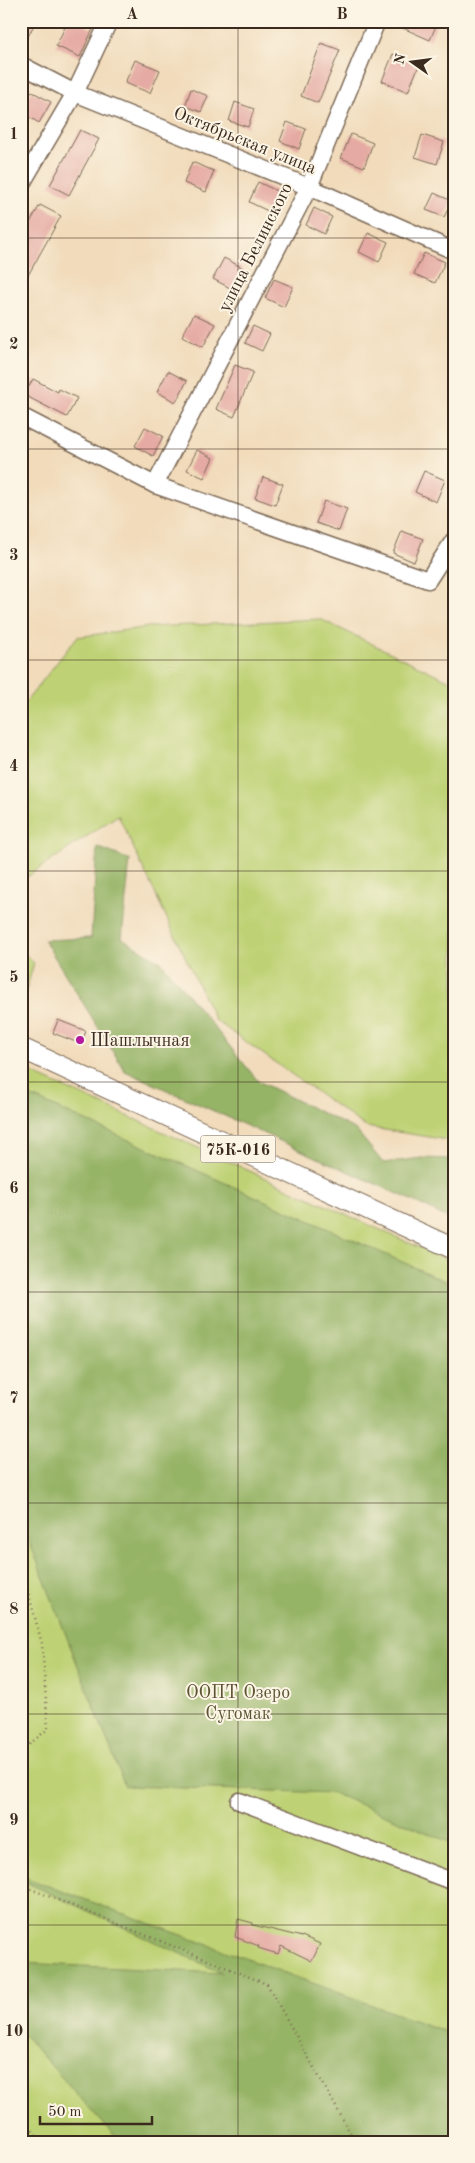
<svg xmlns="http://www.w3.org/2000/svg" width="475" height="2163" viewBox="0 0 475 2163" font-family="'Old Standard TT',serif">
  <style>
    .green { fill: #bed275; stroke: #7c7e4a }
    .forest { fill: #96b466; stroke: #686f42 }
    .building { fill: #e5aaa3 }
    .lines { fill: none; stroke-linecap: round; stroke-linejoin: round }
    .minor-casing { stroke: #7b6855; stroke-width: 19 }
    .major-casing { stroke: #7b6855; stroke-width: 22 }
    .path { stroke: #7b6855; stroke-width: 2.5; stroke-dasharray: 1 4; stroke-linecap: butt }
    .minor { stroke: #fff; stroke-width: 16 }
    .major { stroke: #fff; stroke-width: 20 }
    .grid { fill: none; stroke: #3b2a1e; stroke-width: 1; stroke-opacity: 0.55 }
    .poi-dot { fill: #b5179e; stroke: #fcf5e5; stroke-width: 2 }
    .labels { text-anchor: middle; stroke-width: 4; stroke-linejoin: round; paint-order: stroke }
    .shield { fill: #fcf5e5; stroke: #75675a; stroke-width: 1 }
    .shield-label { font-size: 16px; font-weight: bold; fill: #3b2a1e }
    .street-label { font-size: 18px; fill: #3b2a1e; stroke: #fcf5e5 }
    .poi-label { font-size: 18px; fill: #3b2a1e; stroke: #fcf5e5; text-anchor: start }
    .park-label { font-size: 18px; fill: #5c5434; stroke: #fcf5e5 }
    .neatline { fill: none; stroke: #3b2a1e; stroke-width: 2 }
    .grid-label { font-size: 16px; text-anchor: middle; font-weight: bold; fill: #3b2a1e }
  </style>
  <rect width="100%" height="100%" fill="#fcf5e5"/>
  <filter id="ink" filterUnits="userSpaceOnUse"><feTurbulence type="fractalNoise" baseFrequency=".02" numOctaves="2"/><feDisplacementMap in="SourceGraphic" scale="10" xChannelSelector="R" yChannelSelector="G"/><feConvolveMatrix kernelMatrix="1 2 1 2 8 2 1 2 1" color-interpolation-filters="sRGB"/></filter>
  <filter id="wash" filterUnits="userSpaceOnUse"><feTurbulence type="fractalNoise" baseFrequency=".0096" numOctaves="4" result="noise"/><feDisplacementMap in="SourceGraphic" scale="20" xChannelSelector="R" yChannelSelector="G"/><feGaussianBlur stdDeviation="1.12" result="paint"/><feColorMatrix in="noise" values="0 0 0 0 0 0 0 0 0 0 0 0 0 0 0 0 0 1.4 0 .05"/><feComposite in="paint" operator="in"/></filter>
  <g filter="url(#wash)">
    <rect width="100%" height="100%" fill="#f1dbbb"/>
    <g class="green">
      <polygon points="320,619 454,683 454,1141 366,1127 215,1020 118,815 21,881 21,708 77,637 149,627"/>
      <polygon points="21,950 34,963 24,997 21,996"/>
      <polygon points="21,1068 454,1263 454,2142 21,2142"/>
    </g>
    <g class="forest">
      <polygon points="97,847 130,860 122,938 161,962 258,1081 356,1130 383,1163 421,1158 454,1159 454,1221 409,1199 125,1071 44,940 91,938"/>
      <polygon points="21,1092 454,1285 454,1844 333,1793 125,1786 21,1520 21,1371 27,1367 21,1301"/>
      <polygon points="21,1876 454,2035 454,2142 120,2142 21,2032 21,1963 222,1973 21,1880"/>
    </g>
    <g id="blocks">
      <g class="building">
        <polygon points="21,21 36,21 21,50"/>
        <polygon points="68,21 76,21 93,29 80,57 56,46"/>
        <polygon points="387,21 438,21 430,40"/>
        <polygon points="321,43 340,50 318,103 301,96"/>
        <polygon points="393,54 419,65 408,92 382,81"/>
        <polygon points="135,60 160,70 150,93 125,83"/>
        <polygon points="191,89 208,96 201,112 185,106"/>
        <polygon points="31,91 51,102 39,123 21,112 21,108"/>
        <polygon points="235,102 254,109 248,127 229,121"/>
        <polygon points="287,122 306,129 299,149 280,141"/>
        <polygon points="80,130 99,139 69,195 50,185"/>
        <polygon points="351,134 373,143 364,167 341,158"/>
        <polygon points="422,135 444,142 437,164 415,157"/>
        <polygon points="192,162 214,171 206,192 184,183"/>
        <polygon points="258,182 279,192 270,212 249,202"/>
        <polygon points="434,193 452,201 444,217 426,210"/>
        <polygon points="40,205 61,216 21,288 21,238"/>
        <polygon points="314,208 332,217 324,234 306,225"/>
        <polygon points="368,233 388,242 379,262 359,252"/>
        <polygon points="424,253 445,262 435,283 414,274"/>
        <polygon points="224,258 243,268 232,289 213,279"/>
        <polygon points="274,279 293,287 284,307 265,298"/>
        <polygon points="194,314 215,324 203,347 182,336"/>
        <polygon points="253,326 270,334 262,351 245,343"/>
        <polygon points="235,365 253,372 234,417 216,409"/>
        <polygon points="168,371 187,381 176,402 157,392"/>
        <polygon points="33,379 58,392 59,389 77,398 67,417 24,395"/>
        <polygon points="145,427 163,436 153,456 135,446"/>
        <polygon points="197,450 213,458 204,478 187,470"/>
        <polygon points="424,471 445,480 436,502 415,492"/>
        <polygon points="263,477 283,484 275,505 255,498"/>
        <polygon points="324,501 347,509 339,531 316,523"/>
        <polygon points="402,531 423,539 414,562 393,553"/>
        <polygon points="58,1020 86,1031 81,1044 53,1033"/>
        <polygon points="238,1919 253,1923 253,1925 302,1937 302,1936 320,1944 312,1961 281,1946 278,1954 258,1948 259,1946 235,1937"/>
      </g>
    </g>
  </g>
  <g filter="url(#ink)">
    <use href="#blocks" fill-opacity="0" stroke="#7b6855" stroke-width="1"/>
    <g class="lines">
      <g class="minor-casing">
        <g id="minor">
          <polyline points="21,65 75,93 309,187 454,251"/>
          <polyline points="21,185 75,93 109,21"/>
          <polyline points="21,416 155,485 428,580 454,540"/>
          <polyline points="155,485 309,187 377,21"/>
          <polyline points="239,1801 454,1882"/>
        </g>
      </g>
      <g class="major-casing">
        <polyline id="major" points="21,1048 454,1249"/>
      </g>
      <g class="path">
        <polyline points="21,1565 42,1644 48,1729 21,1751"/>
        <polyline points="21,1885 267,1984 354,2139 368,2142"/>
        <polyline points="21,2121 46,2142"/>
        <polyline points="342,2142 354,2139"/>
      </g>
      <use href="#minor" class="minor"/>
      <use href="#major" class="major"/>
    </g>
  </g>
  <path class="grid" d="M238,21V2142M21,238H454M21,449H454M21,660H454M21,871H454M21,1082H454M21,1292H454M21,1503H454M21,1714H454M21,1925H454"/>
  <circle class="poi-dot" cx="80" cy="1040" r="5"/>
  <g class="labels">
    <rect class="shield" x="200.5" y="1135.5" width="75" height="27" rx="4"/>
    <g class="shield-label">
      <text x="238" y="1155">75К-016</text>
    </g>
    <g class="street-label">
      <text transform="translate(245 140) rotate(22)" y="6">Октябрьская улица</text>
      <text transform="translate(255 247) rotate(-63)" y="6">улица Белинского</text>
    </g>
    <g class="poi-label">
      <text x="90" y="1046">Шашлычная</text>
    </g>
    <g class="park-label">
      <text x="238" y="1698">ООПТ Озеро<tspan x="238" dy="21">Сугомак</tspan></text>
    </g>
  </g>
  <rect width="475" height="2163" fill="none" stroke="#fcf5e5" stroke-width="55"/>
  <g transform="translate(412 62) rotate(284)" stroke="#fcf5e5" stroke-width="4" paint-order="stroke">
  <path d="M0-4L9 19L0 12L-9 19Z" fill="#3b2a1e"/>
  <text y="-8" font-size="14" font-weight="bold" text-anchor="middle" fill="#3b2a1e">N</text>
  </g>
  <path d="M40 2116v8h112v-8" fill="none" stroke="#3b2a1e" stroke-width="2.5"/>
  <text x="48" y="2116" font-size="15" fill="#3b2a1e" stroke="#fcf5e5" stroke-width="4" paint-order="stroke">50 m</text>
  <rect x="28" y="28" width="420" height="2108" class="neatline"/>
  <g class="grid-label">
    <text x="132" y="19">A</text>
    <text x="342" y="19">B</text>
    <text x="14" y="139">1</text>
    <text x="14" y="349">2</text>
    <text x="14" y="560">3</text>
    <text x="14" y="771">4</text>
    <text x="14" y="982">5</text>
    <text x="14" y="1193">6</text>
    <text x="14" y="1403">7</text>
    <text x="14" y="1614">8</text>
    <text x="14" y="1825">9</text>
    <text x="14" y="2036">10</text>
  </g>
</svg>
